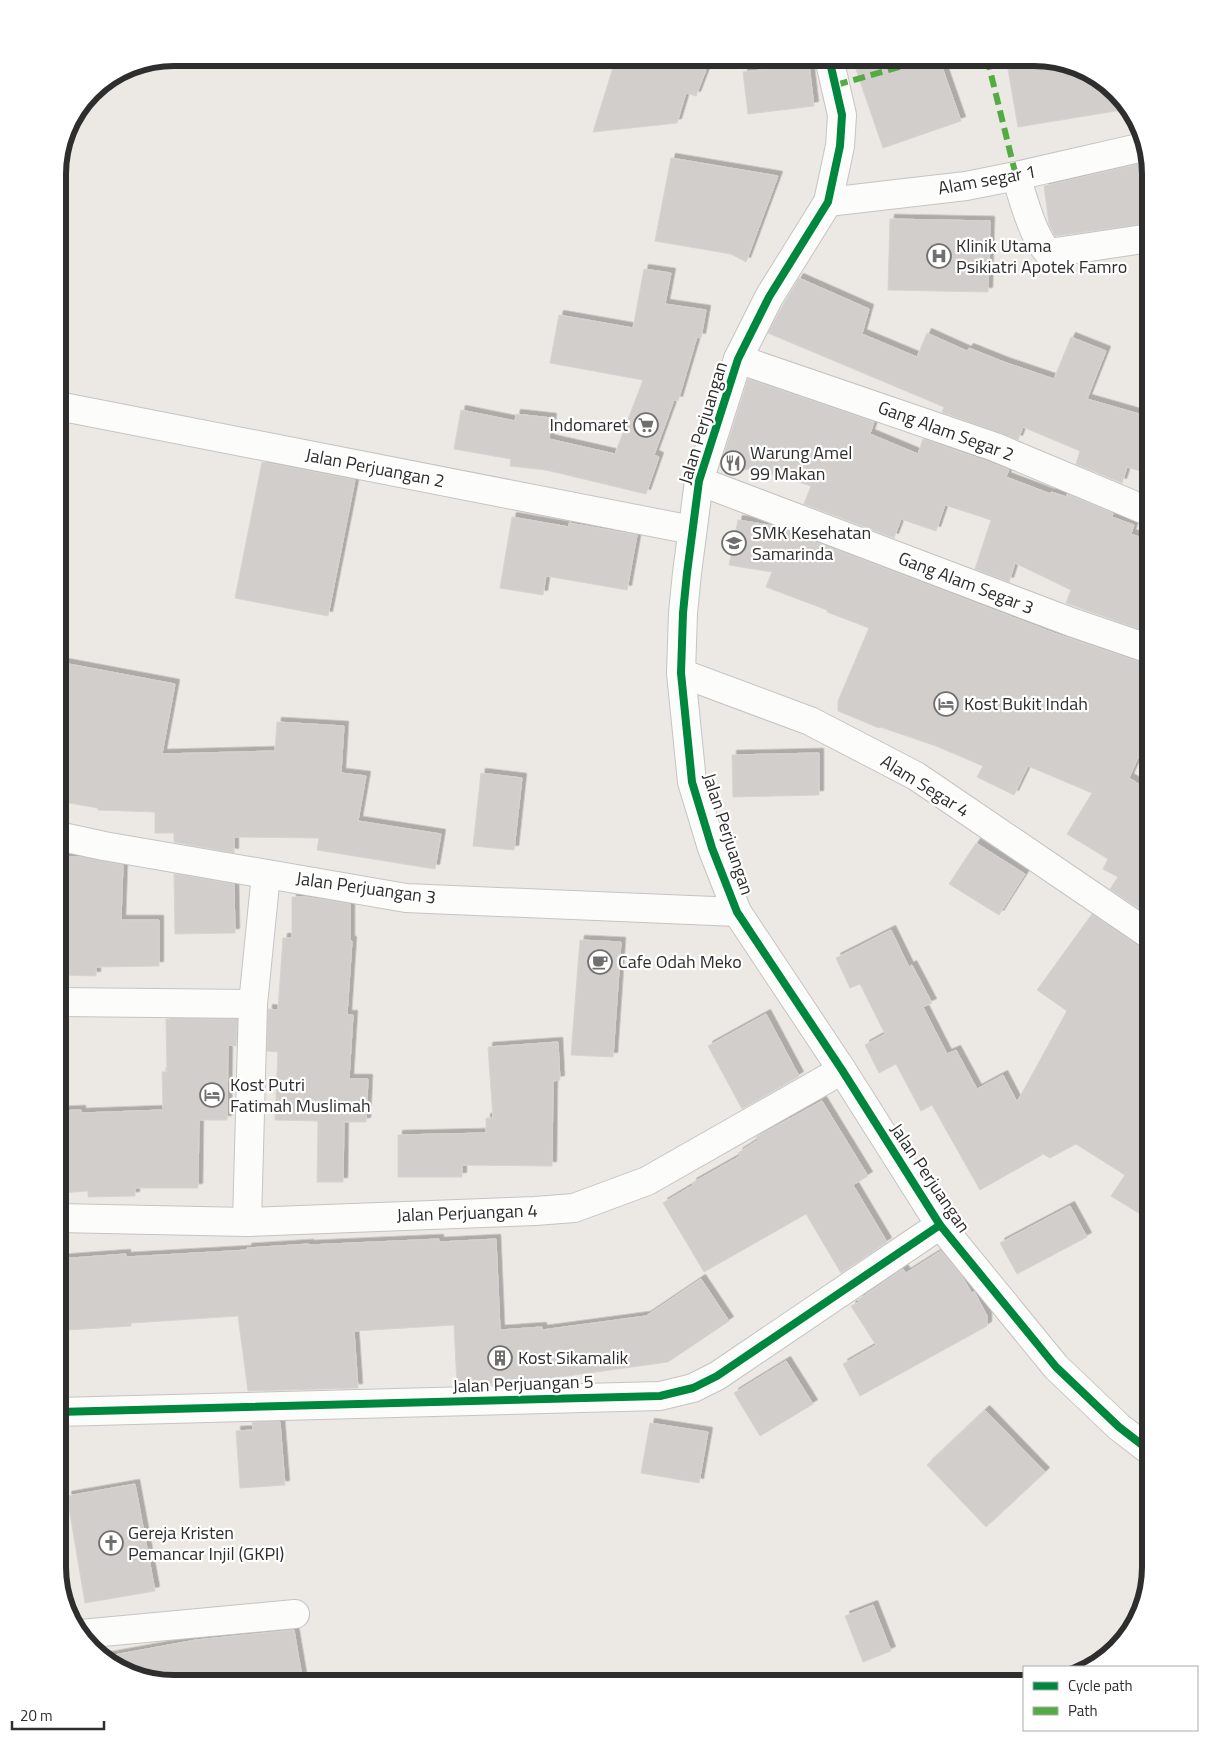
<svg xmlns="http://www.w3.org/2000/svg" width="1208" height="1741" viewBox="0 0 1208 1741" font-family="'Titillium Web',sans-serif">
  <style>
    .building { fill: #d1cecb; stroke: #d7d4d0; filter: url(#shadow) }
    .lines { fill: none; stroke-linecap: round; stroke-linejoin: round }
    .minor-casing { stroke: #c5c4c5; stroke-width: 30 }
    .minor { stroke: #fcfcfb; stroke-width: 28 }
    .quiet { stroke: #54ab44; stroke-width: 6; stroke-dasharray: 12 6; stroke-linecap: butt }
    .cycleway-casing { stroke: #fff; stroke-width: 11 }
    .cycleway { stroke: #00873e; stroke-width: 8 }
    .labels { text-anchor: middle; stroke-width: 4.5; stroke-linejoin: round; paint-order: stroke }
    .street-label { font-size: 18px; fill: #2e2e2e; stroke: #fff }
    .poi-label { font-size: 18px; fill: #2e2e2e; stroke: #fff; text-anchor: start }
    .rim { fill: none; stroke: #2e2e2e; stroke-width: 6 }
  </style>
  <defs>
    <filter id="shadow"><feDropShadow dx="4.5" dy="-4.5" stdDeviation="0" flood-color="#0004"/></filter>
  </defs>
  <rect width="100%" height="100%" fill="#ece8e4"/>
  <g class="building">
    <polygon points="616,58 668,58 706,70 696,96 686,93 677,123 593,132"/>
    <polygon points="852,58 942,58 942,67 961,121 883,148"/>
    <polygon points="1006,58 1042,58 1093,73 1128,109 1018,127"/>
    <polygon points="809,65 814,106 748,114 743,72"/>
    <polygon points="671,158 778,176 746,262 731,254 655,241"/>
    <polygon points="1147,162 1150,174 1150,223 1055,236 1049,224 1044,186"/>
    <polygon points="890,219 990,221 988,292 888,290"/>
    <polygon points="644,269 671,273 665,304 706,310 701,338 697,337 678,401 674,400 654,455 659,457 646,494 546,470 510,466 511,459 454,449 461,410 515,421 516,414 552,418 549,439 615,454 643,380 550,363 559,315 633,328"/>
    <polygon points="799,278 869,309 862,334 917,357 927,333 967,351 969,348 1004,362 1054,379 1071,337 1106,351 1087,399 1150,417 1150,474 1127,467 1122,483 1076,464 1080,451 1023,427 1018,440 942,412 944,407 768,333 783,305"/>
    <polygon points="748,379 874,422 870,434 918,454 923,439 989,462 1009,470 1006,477 1051,494 1051,492 1067,497 1067,494 1113,513 1112,517 1134,525 1131,534 1150,541 1150,633 1066,603 1071,590 1015,563 1009,582 975,569 991,520 945,505 936,531 901,519 894,538 804,504 811,486 786,478 721,464"/>
    <polygon points="262,462 355,480 328,616 235,598"/>
    <polygon points="512,517 569,527 569,523 637,535 627,590 546,576 543,595 500,588"/>
    <polygon points="738,520 774,526 1054,633 1145,664 1150,664 1150,731 1129,778 1150,791 1150,916 1110,889 1118,877 1103,869 1108,859 1067,834 1092,793 1028,766 1014,795 977,777 983,766 936,746 880,727 879,728 838,711 838,701 869,628 827,612 827,610 766,587 772,572 729,565"/>
    <polygon points="58,662 175,684 162,754 275,751 277,722 344,726 341,773 366,776 358,821 441,834 435,869 317,850 319,838 237,837 234,838 234,853 174,842 174,833 155,833 155,812 98,810 98,808 58,801 58,775 65,721 58,720"/>
    <polygon points="819,753 819,795 733,797 732,755"/>
    <polygon points="481,773 522,778 514,850 473,846"/>
    <polygon points="976,843 1025,874 999,915 949,884"/>
    <polygon points="58,857 82,857 123,865 121,920 159,920 159,966 96,967 96,976 61,975 63,905 58,905"/>
    <polygon points="174,874 234,884 235,933 175,934"/>
    <polygon points="292,897 306,897 350,904 350,941 352,941 347,1015 353,1015 349,1079 368,1079 366,1122 344,1122 343,1182 317,1182 318,1121 275,1120 278,1052 267,1051 268,1009 278,1010 283,938 292,938"/>
    <polygon points="1092,914 1141,948 1150,950 1150,1220 1111,1196 1125,1175 1076,1144 1050,1158 1041,1153 1042,1155 980,1190 932,1105 921,1111 896,1064 879,1073 865,1045 885,1034 860,984 850,988 836,958 891,930 909,967 912,965 932,1003 923,1007 947,1054 956,1050 977,1089 1003,1075 1017,1102 1067,1011 1037,990"/>
    <polygon points="580,940 621,942 613,1057 571,1055"/>
    <polygon points="766,1014 799,1076 742,1109 708,1046"/>
    <polygon points="166,1019 237,1019 236,1046 228,1045 227,1120 199,1120 198,1188 135,1188 135,1196 88,1197 88,1191 58,1193 58,1111 81,1110 81,1113 163,1110 162,1072 167,1072"/>
    <polygon points="558,1042 560,1080 553,1081 552,1166 462,1165 462,1177 398,1177 398,1135 486,1133 486,1118 493,1118 488,1047"/>
    <polygon points="822,1101 868,1176 853,1185 887,1242 841,1273 806,1214 704,1272 663,1203 693,1185 692,1183 740,1156 738,1153 758,1140 756,1137"/>
    <polygon points="1070,1206 1087,1237 1017,1274 1000,1243"/>
    <polygon points="439,1239 439,1242 496,1239 500,1330 542,1327 542,1330 646,1316 701,1279 729,1321 668,1362 545,1379 545,1383 457,1386 454,1325 354,1331 358,1388 248,1391 238,1316 131,1323 131,1326 68,1330 67,1324 58,1325 58,1259 126,1254 126,1257 248,1250 247,1248 309,1244 309,1245"/>
    <polygon points="941,1251 961,1275 972,1293 974,1291 987,1316 987,1326 860,1396 843,1364 876,1345 851,1306 859,1302 858,1300 903,1269 906,1273"/>
    <polygon points="786,1361 813,1404 760,1436 734,1393"/>
    <polygon points="985,1410 1045,1472 986,1527 927,1465"/>
    <polygon points="252,1422 280,1422 285,1485 240,1488 236,1431 253,1430"/>
    <polygon points="650,1423 708,1432 699,1483 641,1473"/>
    <polygon points="135,1484 155,1591 85,1603 67,1496"/>
    <polygon points="873,1605 891,1651 863,1662 845,1616"/>
    <polygon points="294,1630 303,1683 166,1683 109,1664 103,1657 196,1640"/>
  </g>
  <g class="lines">
    <g class="minor-casing">
      <g id="minor">
        <polyline points="829,58 842,115 840,146 828,202 769,297 738,359 699,481 687,573 683,613 681,673 692,782 712,848 737,912 842,1070 940,1225 1056,1367 1119,1427 1150,1451"/>
        <path d="M1016,176C1023,198 1033,238 1049,253L1150,238"/>
        <polyline points="828,202 966,186 1016,176 1143,147"/>
        <polyline points="738,359 995,447 1150,512"/>
        <polyline points="58,406 692,530"/>
        <polyline points="699,481 1071,622 1150,649"/>
        <polyline points="681,673 810,721 916,776 1150,935"/>
        <polyline points="58,836 104,846 406,898 737,912"/>
        <polyline points="58,1002 253,1004"/>
        <polyline points="58,1218 247,1222 535,1211 574,1208 647,1181 842,1070"/>
        <polyline points="247,1222 253,1004 266,874"/>
        <polyline points="58,1412 660,1396 693,1388 717,1376 940,1225"/>
        <polyline points="81,1634 295,1614"/>
      </g>
    </g>
    <use href="#minor" class="minor"/>
    <g class="quiet">
      <polyline points="987,58 1016,176"/>
      <polyline points="836,85 931,58"/>
    </g>
    <g class="cycleway-casing">
      <g id="cycleway">
        <polyline points="829,58 842,115 840,146 828,202 769,297 738,359 699,481 687,573 683,613 681,673 692,782 712,848 737,912 842,1070 940,1225 1056,1367 1119,1427 1150,1451"/>
        <polyline points="58,1412 660,1396 693,1388 717,1376 940,1225"/>
      </g>
    </g>
    <use href="#cycleway" class="cycleway"/>
  </g>
  <defs>
    <g id="hospital-ring" transform="scale(1.25)"><circle r="9.5" fill="#fff" stroke="#706f6e" stroke-width="1.5"/><path d="M-5-5h3v3.5h4V-5h3V5h-3V1.5h-4V5h-3Z" fill="#706f6e"/></g>
    <g id="supermarket-ring" transform="scale(1.25)"><circle r="9.5" fill="#fff" stroke="#706f6e" stroke-width="1.5"/><path d="M-6-5.5h2.5l.6 2H6L4.5 2H-2.5L-4.4-4H-6ZM-1.5 3.2a1.3 1.3 0 1 0 .1 0ZM3 3.2a1.3 1.3 0 1 0 .1 0Z" fill="#706f6e"/></g>
    <g id="restaurant-ring" transform="scale(1.25)"><circle r="9.5" fill="#fff" stroke="#706f6e" stroke-width="1.5"/><path d="M-5-6h1v4h1v-4h1v4h1v-4h1v5L-1.5 .5V6h-2V.5L-5-1ZM5-6V6H3V1.5H1.5Q1.5-4 5-6Z" fill="#706f6e"/></g>
    <g id="school-ring" transform="scale(1.25)"><circle r="9.5" fill="#fff" stroke="#706f6e" stroke-width="1.5"/><path d="M0-5L7-2L0 1L-7-2ZM-4 1L0 2.5L4 1V4Q0 6-4 4Z" fill="#706f6e"/></g>
    <g id="hotel-ring" transform="scale(1.25)"><circle r="9.5" fill="#fff" stroke="#706f6e" stroke-width="1.5"/><path d="M-6-4.5h1.5V1H6V5H4.5V3h-9V5H-6ZM-4 0a1.8 1.8 0 1 1 3.6 0ZM.5 0V-2.5h3Q6-2.5 6 0Z" fill="#706f6e"/></g>
    <g id="cafe-ring" transform="scale(1.25)"><circle r="9.5" fill="#fff" stroke="#706f6e" stroke-width="1.5"/><path d="M-5.5-4.5H6V0H3Q3 3.5 0 3.5H-2.5Q-5.5 3.5-5.5 0ZM3-3.2v2h1.7v-2ZM-6 4.5H4V6H-6Z" fill="#706f6e"/></g>
    <g id="building-ring" transform="scale(1.25)"><circle r="9.5" fill="#fff" stroke="#706f6e" stroke-width="1.5"/><path d="M-4-6H4V6H1V3H-1V6H-4ZM-2.5-4.3h1.7v1.8h-1.7ZM.8-4.3h1.7v1.8H.8ZM-2.5-1h1.7V.8h-1.7ZM.8-1h1.7V.8H.8Z" fill="#706f6e"/></g>
    <g id="church-ring" transform="scale(1.25)"><circle r="9.5" fill="#fff" stroke="#706f6e" stroke-width="1.5"/><path d="M-1.2-6h2.4v3.5h3.3v2.4h-3.3V6h-2.4V-.1h-3.3v-2.4h3.3Z" fill="#706f6e"/></g>
  </defs>
  <g fill-rule="evenodd">
    <use href="#hospital-ring" x="939" y="256"/>
    <use href="#supermarket-ring" x="646" y="425"/>
    <use href="#restaurant-ring" x="733" y="463"/>
    <use href="#school-ring" x="734" y="543"/>
    <use href="#hotel-ring" x="946" y="704"/>
    <use href="#cafe-ring" x="600" y="962"/>
    <use href="#hotel-ring" x="212" y="1095"/>
    <use href="#building-ring" x="500" y="1358"/>
    <use href="#church-ring" x="111" y="1543"/>
  </g>
  <g class="labels">
    <g class="street-label">
      <text transform="translate(987 180) rotate(-10)" y="6">Alam segar 1</text>
      <text transform="translate(703 423) rotate(-73)" y="6">Jalan Perjuangan</text>
      <text transform="translate(946 431) rotate(20)" y="6">Gang Alam Segar 2</text>
      <text transform="translate(375 468) rotate(11)" y="6">Jalan Perjuangan 2</text>
      <text transform="translate(966 583) rotate(21)" y="6">Gang Alam Segar 3</text>
      <text transform="translate(925 786) rotate(32)" y="6">Alam Segar 4</text>
      <text transform="translate(728 834) rotate(72)" y="6">Jalan Perjuangan</text>
      <text transform="translate(366 888) rotate(8)" y="6">Jalan Perjuangan 3</text>
      <text transform="translate(930 1178) rotate(56)" y="6">Jalan Perjuangan</text>
      <text transform="translate(467 1213) rotate(-2)" y="6">Jalan Perjuangan 4</text>
      <text transform="translate(523 1384) rotate(-2)" y="6">Jalan Perjuangan 5</text>
    </g>
    <g class="poi-label">
      <text x="956" y="252">Klinik Utama<tspan x="956" dy="21">Psikiatri Apotek Famro</tspan></text>
      <text x="628" y="431" text-anchor="end">Indomaret</text>
      <text x="750" y="459">Warung Amel<tspan x="750" dy="21">99 Makan</tspan></text>
      <text x="752" y="539">SMK Kesehatan<tspan x="752" dy="21">Samarinda</tspan></text>
      <text x="964" y="710">Kost Bukit Indah</text>
      <text x="618" y="968">Cafe Odah Meko</text>
      <text x="230" y="1091">Kost Putri<tspan x="230" dy="21">Fatimah Muslimah</tspan></text>
      <text x="518" y="1364">Kost Sikamalik</text>
      <text x="128" y="1539">Gereja Kristen<tspan x="128" dy="21">Pemancar Injil (GKPI)</tspan></text>
    </g>
  </g>
  <path d="M0 0H1208V1741H0ZM174 66H1034A108 108 0 0 1 1142 174V1567A108 108 0 0 1 1034 1675H174A108 108 0 0 1 66 1567V174A108 108 0 0 1 174 66Z" fill="#fff" fill-rule="evenodd"/>
  <path class="rim" d="M174 66H1034A108 108 0 0 1 1142 174V1567A108 108 0 0 1 1034 1675H174A108 108 0 0 1 66 1567V174A108 108 0 0 1 174 66Z"/>
  <rect x="1023" y="1666" width="175" height="65" fill="#ffffff" stroke="#ababab"/>
  <rect x="1033" y="1682" width="25" height="8" fill="#00873e" stroke="#ababab"/>
  <text x="1068" y="1691" font-size="15" fill="#2e2e2e">Cycle path</text>
  <rect x="1033" y="1707" width="25" height="8" fill="#54ab44" stroke="#ababab"/>
  <text x="1068" y="1716" font-size="15" fill="#2e2e2e">Path</text>
  <path d="M12 1721v8h92v-8" fill="none" stroke="#2e2e2e" stroke-width="2.5"/>
  <text x="20" y="1721" font-size="15" fill="#2e2e2e" stroke="#ffffff" stroke-width="4" paint-order="stroke">20 m</text>
</svg>
